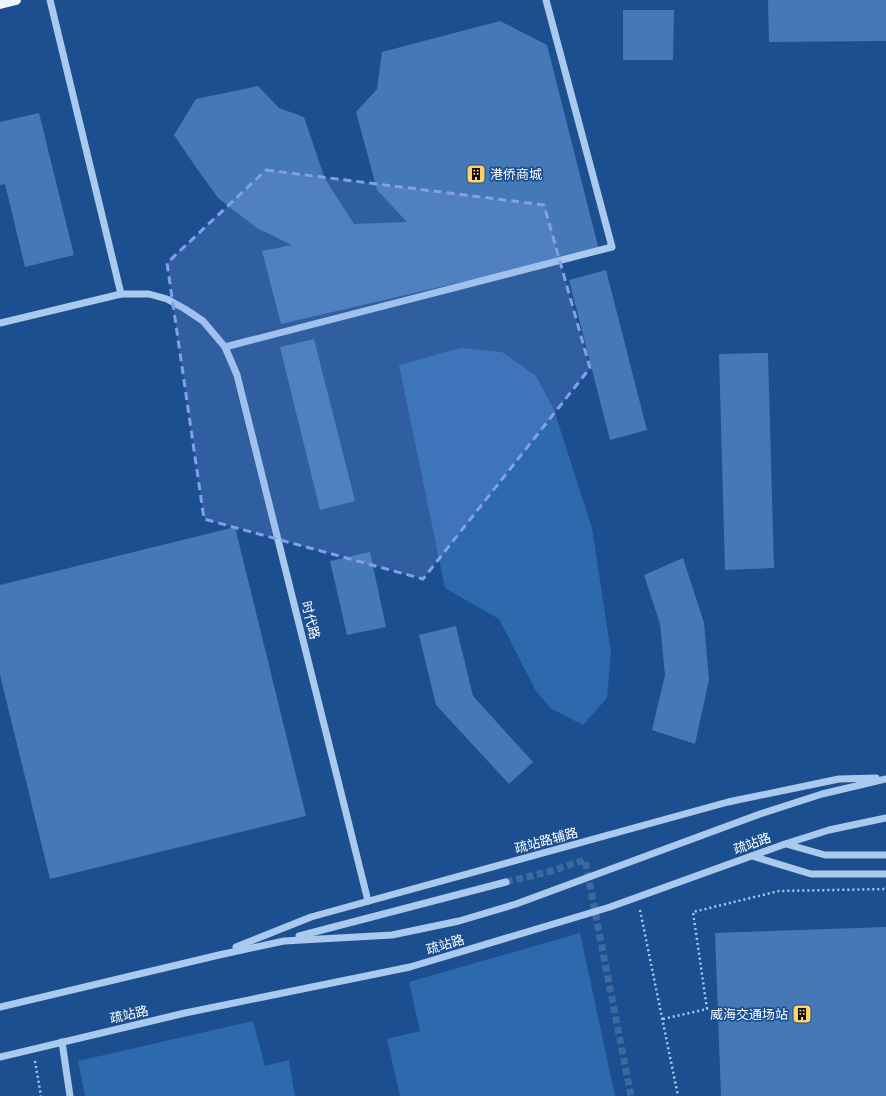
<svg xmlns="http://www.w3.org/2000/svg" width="886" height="1096" viewBox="0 0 886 1096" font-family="'DM Sans','Noto Sans SC',sans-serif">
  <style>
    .green { fill: #2e69ad }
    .building { fill: #4478b7 }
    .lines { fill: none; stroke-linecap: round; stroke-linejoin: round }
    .minor-tunnel { stroke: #3d69a0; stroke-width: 7; stroke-dasharray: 7 3.5; stroke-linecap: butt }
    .path { stroke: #a9c9ee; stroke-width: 2.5; stroke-dasharray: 2 3; stroke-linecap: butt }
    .minor { stroke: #a9c9ee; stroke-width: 7 }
    .major { stroke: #f0f6ff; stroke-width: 10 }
    .marked { fill: #839eea; fill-opacity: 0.2; stroke: #839eea; stroke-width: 3; stroke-dasharray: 8 5; stroke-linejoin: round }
    .labels { text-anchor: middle; stroke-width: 3.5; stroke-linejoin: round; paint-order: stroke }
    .poi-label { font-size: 13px; fill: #fff; stroke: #1b4f8f; text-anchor: start }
    .street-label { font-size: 13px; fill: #fff; stroke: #1b4f8f }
  </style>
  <rect width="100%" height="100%" fill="#1b4f8f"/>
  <g class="green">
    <polygon points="461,348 502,352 536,376 554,410 592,528 611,653 607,698 583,725 550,708 536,691 499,619 445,588 399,365"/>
    <polygon points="580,933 615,1096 400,1096 387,1039 420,1031 409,982"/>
    <polygon points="253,1021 265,1066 289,1060 295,1096 85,1096 78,1061"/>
  </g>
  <g class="building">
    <polygon points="768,0 886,0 886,41 769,42"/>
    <polygon points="623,10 674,10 673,60 623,60"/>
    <polygon points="500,21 547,45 599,250 281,324 262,251 292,245 257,228 219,199 197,169 174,135 196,99 258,86 279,108 304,117 325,179 354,224 407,222 377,190 356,112 377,89 382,52"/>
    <polygon points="39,113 74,255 25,267 5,184 0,185 0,122"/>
    <polygon points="606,270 647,430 610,440 569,280"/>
    <polygon points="314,339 355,501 320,510 280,347"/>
    <polygon points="768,353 774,568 725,570 719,354"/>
    <polygon points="235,527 306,816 50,879 0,675 0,585"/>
    <polygon points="370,552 386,627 347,635 330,561"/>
    <polygon points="683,558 704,623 709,680 695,744 652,730 665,675 660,624 644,575"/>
    <polygon points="456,626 473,696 533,762 509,784 436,705 419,635"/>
    <polygon points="886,927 886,1096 721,1096 715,933"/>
  </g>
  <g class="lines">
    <polyline class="minor-tunnel" points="506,882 551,871 585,860 631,1096"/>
    <g class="path">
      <polyline points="640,910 678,1096"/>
      <polyline points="663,1019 707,1009 693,912 779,891 886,889"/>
      <polyline points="35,1061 41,1096"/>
    </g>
    <g class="minor">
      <polyline points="50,0 121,294"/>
      <polyline points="0,323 121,294 149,294 167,299 185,309 203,321 225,347 237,375 368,901"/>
      <polyline points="225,347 612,247 546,0"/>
      <polyline points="786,844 825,855 886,855"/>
      <polyline points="752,856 811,874 886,874"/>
      <polyline points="299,936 506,882"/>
      <polyline points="236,947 311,917 728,802 839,779 876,778"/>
      <polyline points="0,1007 219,955 284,941 392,935 459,921 516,904 760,814 822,794 886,779"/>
      <polyline points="62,1042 70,1096"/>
      <polyline points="0,1057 185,1013 410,967 610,907 785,844 829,830 886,818"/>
    </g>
    <polyline class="major" points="0,4 16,0"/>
  </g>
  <path class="marked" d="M266,170L544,205L590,368L423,579L204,519L167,263Z"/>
  <defs>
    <g id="building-square" transform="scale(1)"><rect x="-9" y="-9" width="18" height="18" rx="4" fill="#ffd166" stroke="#1b4f8f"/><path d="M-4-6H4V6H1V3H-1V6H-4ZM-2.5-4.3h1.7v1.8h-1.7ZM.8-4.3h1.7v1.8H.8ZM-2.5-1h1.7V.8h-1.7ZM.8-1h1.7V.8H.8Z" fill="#111"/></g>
  </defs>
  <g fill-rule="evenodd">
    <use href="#building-square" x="476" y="174"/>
    <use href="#building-square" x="802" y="1014"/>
  </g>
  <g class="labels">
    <g class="poi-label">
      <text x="490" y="179">港侨商城</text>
      <text x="788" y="1019" text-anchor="end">威海交通场站</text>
    </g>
    <g class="street-label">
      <text transform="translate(311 620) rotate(76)" y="5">时代路</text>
      <text transform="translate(546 840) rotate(-15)" y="5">疏站路辅路</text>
      <text transform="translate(752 843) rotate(-20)" y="5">疏站路</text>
      <text transform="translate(445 944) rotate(-17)" y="5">疏站路</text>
      <text transform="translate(129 1014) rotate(-13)" y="5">疏站路</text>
    </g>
  </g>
</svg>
